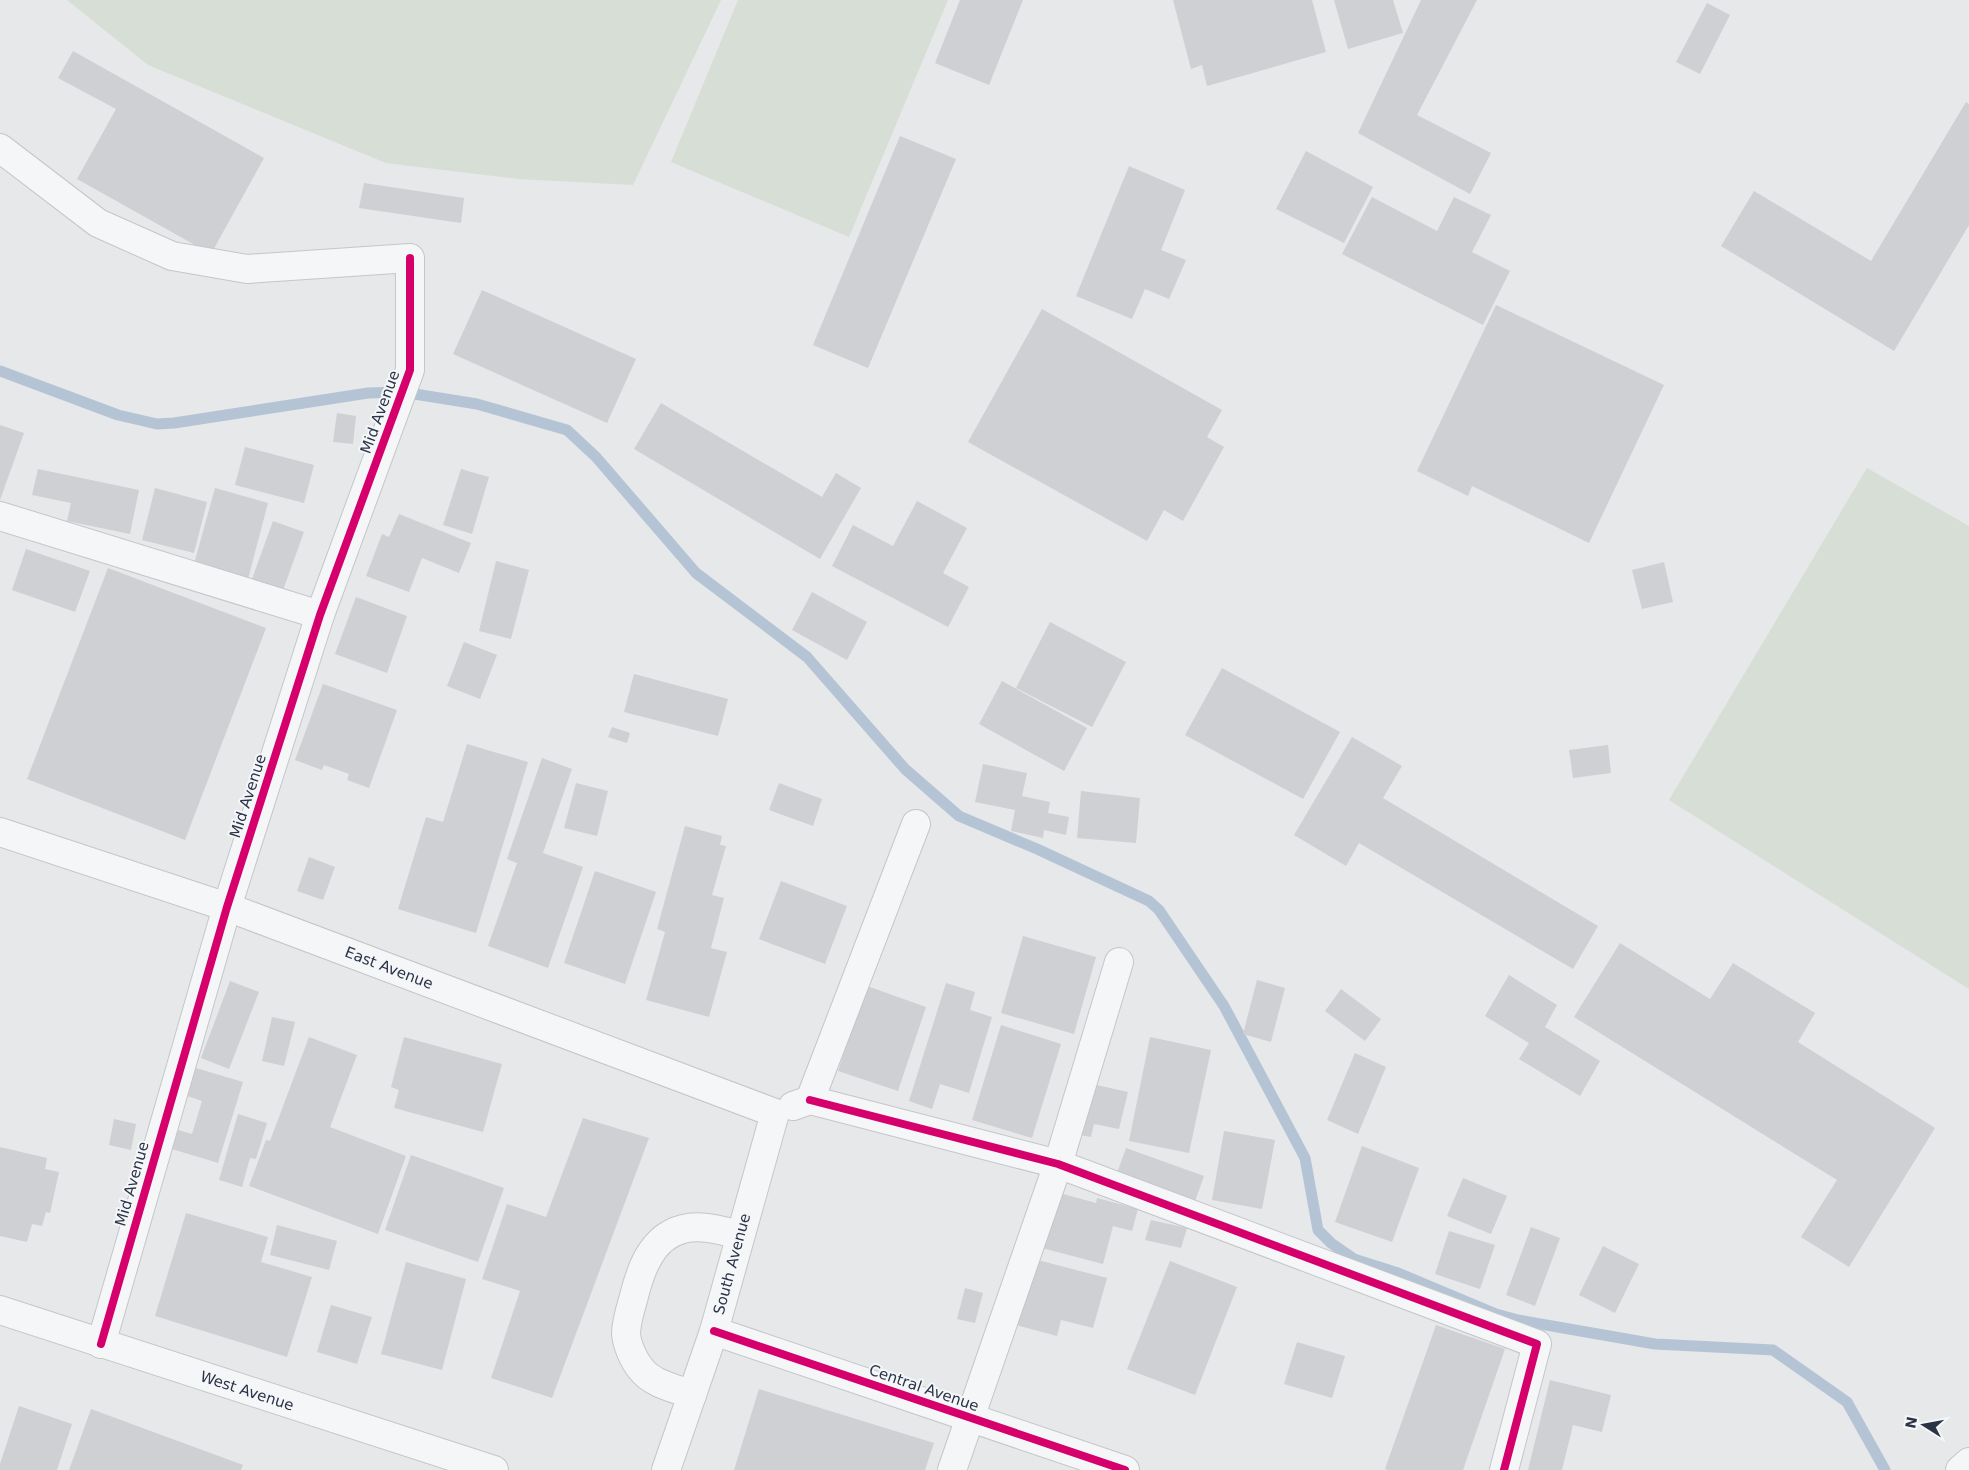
<svg xmlns="http://www.w3.org/2000/svg" width="1969" height="1470" viewBox="0 0 1969 1470" font-family="'DejaVu Sans',sans-serif">
  <style>
    .green { fill: #d6ded6 }
    .lines { fill: none; stroke-linecap: round; stroke-linejoin: round }
    .stream { stroke: #b4c4d5; stroke-width: 11 }
    .building { fill: #ced0d3 }
    .minor-casing { stroke: #c4c6c8; stroke-width: 30 }
    .minor { stroke: #f5f6f7; stroke-width: 28 }
    .cycleway-casing { stroke: #f4f6f9; stroke-width: 11 }
    .cycleway { stroke: #d6006c; stroke-width: 8 }
    .labels { text-anchor: middle; stroke-width: 4; stroke-linejoin: round; paint-order: stroke }
    .street-label { font-size: 15px; fill: #2b3445; stroke: #f4f6f9 }
  </style>
  <rect width="100%" height="100%" fill="#e6e8ea"/>
  <g class="green">
    <polygon points="67,0 721,0 633,185 518,179 386,163 148,65"/>
    <polygon points="738,0 948,0 849,237 671,162"/>
    <polygon points="1867,468 1969,526 1969,989 1669,800"/>
  </g>
  <g class="lines">
    <polyline class="stream" points="0,371 118,415 157,424 174,423 368,393 402,392 477,404 567,430 596,457 696,573 807,657 905,769 959,816 1037,849 1149,901 1159,910 1224,1006 1305,1158 1318,1230 1331,1243 1354,1259 1398,1273 1496,1314 1518,1320 1655,1344 1773,1350 1847,1402 1885,1470"/>
  </g>
  <g class="building">
    <polygon points="960,0 1023,0 989,85 935,63"/>
    <polygon points="1173,0 1312,0 1326,52 1207,86 1202,65 1191,69"/>
    <polygon points="1334,0 1393,0 1403,33 1348,49"/>
    <polygon points="1421,0 1477,0 1417,115 1491,153 1470,194 1358,133"/>
    <polygon points="1707,3 1730,15 1700,74 1676,62"/>
    <polygon points="73,51 264,158 211,254 77,179 116,109 58,78"/>
    <polygon points="1966,102 1969,104 1969,225 1894,351 1721,246 1754,191 1871,261"/>
    <polygon points="900,136 956,159 868,368 813,345"/>
    <polygon points="1306,151 1373,187 1344,243 1276,209"/>
    <polygon points="1129,166 1185,190 1161,250 1186,260 1169,299 1145,289 1132,319 1076,296"/>
    <polygon points="364,183 464,198 461,223 359,208"/>
    <polygon points="1372,197 1437,231 1454,197 1491,215 1472,252 1510,271 1483,325 1342,254"/>
    <polygon points="482,290 636,359 607,423 453,354"/>
    <polygon points="1496,305 1664,385 1589,543 1472,486 1468,496 1417,471"/>
    <polygon points="1042,309 1222,410 1207,437 1224,447 1183,521 1164,510 1147,541 968,442"/>
    <polygon points="661,403 822,497 836,473 861,488 820,559 634,449"/>
    <polygon points="337,413 356,416 353,444 333,442"/>
    <polygon points="0,425 24,433 0,500"/>
    <polygon points="245,447 314,465 304,503 235,485"/>
    <polygon points="38,469 139,490 130,534 67,521 71,503 32,495"/>
    <polygon points="461,469 489,477 472,534 443,525"/>
    <polygon points="155,488 207,502 194,553 142,540"/>
    <polygon points="215,488 268,503 248,579 194,564"/>
    <polygon points="917,501 967,528 943,573 969,587 948,627 832,566 853,525 893,546"/>
    <polygon points="399,514 471,543 459,573 422,558 409,592 366,576 382,534 389,537"/>
    <polygon points="273,521 304,532 283,590 252,579"/>
    <polygon points="26,549 90,571 75,612 12,590"/>
    <polygon points="496,561 529,570 511,639 479,631"/>
    <polygon points="1664,562 1673,602 1642,609 1632,570"/>
    <polygon points="108,568 266,628 185,840 27,779"/>
    <polygon points="812,592 867,622 847,660 792,630"/>
    <polygon points="356,597 407,616 387,673 335,654"/>
    <polygon points="1050,622 1126,662 1092,727 1016,688"/>
    <polygon points="464,642 497,655 480,699 447,686"/>
    <polygon points="1222,668 1340,732 1303,799 1185,735"/>
    <polygon points="634,674 728,699 718,736 624,712"/>
    <polygon points="1002,681 1087,728 1064,771 979,724"/>
    <polygon points="323,684 397,710 369,788 347,780 349,774 324,765 322,770 295,760"/>
    <polygon points="612,727 630,733 627,743 608,737"/>
    <polygon points="1352,737 1402,766 1383,798 1598,926 1573,969 1359,843 1346,866 1294,835"/>
    <polygon points="467,744 528,762 476,933 398,909 426,817 443,822"/>
    <polygon points="1608,745 1611,773 1573,778 1569,750"/>
    <polygon points="542,758 572,769 543,853 583,867 548,968 488,946 517,863 507,859"/>
    <polygon points="983,764 1027,773 1022,796 1050,802 1048,813 1069,817 1066,835 1044,830 1043,838 1011,831 1015,810 975,802"/>
    <polygon points="576,783 608,791 597,836 564,828"/>
    <polygon points="779,783 822,799 813,826 769,810"/>
    <polygon points="1081,791 1140,798 1136,843 1077,838"/>
    <polygon points="685,826 722,836 720,845 726,846 712,895 724,898 711,948 727,952 709,1017 646,1000 665,932 657,929"/>
    <polygon points="309,857 335,867 323,900 297,891"/>
    <polygon points="595,871 656,892 625,984 564,963"/>
    <polygon points="781,881 847,906 825,964 759,939"/>
    <polygon points="1023,936 1096,957 1074,1034 1001,1013"/>
    <polygon points="1620,943 1710,999 1733,963 1815,1013 1798,1042 1935,1128 1849,1267 1801,1237 1837,1180 1574,1017"/>
    <polygon points="1509,975 1557,1005 1545,1027 1600,1061 1580,1096 1519,1059 1529,1043 1485,1016"/>
    <polygon points="1257,980 1285,988 1271,1042 1243,1034"/>
    <polygon points="230,981 259,992 229,1069 201,1058"/>
    <polygon points="946,983 975,992 970,1010 992,1017 969,1093 940,1084 932,1109 909,1101"/>
    <polygon points="867,986 926,1007 898,1091 838,1071"/>
    <polygon points="1341,989 1381,1019 1365,1041 1325,1011"/>
    <polygon points="272,1017 295,1022 284,1066 262,1061"/>
    <polygon points="1001,1025 1061,1044 1032,1138 972,1120"/>
    <polygon points="309,1037 357,1055 330,1127 406,1156 378,1234 249,1186 266,1140 270,1141"/>
    <polygon points="404,1037 502,1064 483,1132 394,1108 399,1090 391,1087"/>
    <polygon points="1150,1037 1211,1050 1189,1153 1129,1141"/>
    <polygon points="1355,1053 1386,1067 1358,1134 1327,1120"/>
    <polygon points="196,1068 243,1082 218,1163 172,1149 178,1130 192,1134 202,1101 187,1096"/>
    <polygon points="1092,1084 1128,1092 1119,1129 1094,1124 1091,1137 1080,1135"/>
    <polygon points="238,1114 267,1123 256,1159 250,1158 242,1187 219,1180"/>
    <polygon points="583,1118 649,1138 552,1398 491,1378 520,1291 482,1279 507,1204 546,1217"/>
    <polygon points="114,1119 136,1124 131,1150 109,1145"/>
    <polygon points="1224,1131 1275,1140 1262,1209 1212,1200"/>
    <polygon points="1362,1146 1419,1168 1392,1242 1335,1222"/>
    <polygon points="0,1147 47,1158 45,1169 59,1172 50,1213 46,1212 42,1226 32,1224 27,1242 0,1236"/>
    <polygon points="1126,1148 1204,1176 1193,1207 1115,1179"/>
    <polygon points="411,1155 504,1188 478,1262 385,1230"/>
    <polygon points="1463,1178 1507,1196 1491,1234 1447,1216"/>
    <polygon points="1056,1192 1096,1203 1097,1198 1138,1209 1132,1231 1113,1226 1103,1264 1042,1248"/>
    <polygon points="186,1213 268,1237 261,1262 312,1277 287,1357 155,1316"/>
    <polygon points="1151,1220 1187,1228 1181,1248 1145,1240"/>
    <polygon points="277,1225 337,1241 329,1270 270,1255"/>
    <polygon points="1531,1227 1560,1238 1535,1306 1506,1295"/>
    <polygon points="1449,1231 1495,1245 1480,1289 1435,1274"/>
    <polygon points="1603,1246 1639,1264 1615,1313 1579,1295"/>
    <polygon points="1026,1257 1107,1278 1093,1328 1061,1320 1057,1336 1008,1323"/>
    <polygon points="1170,1261 1237,1287 1195,1395 1127,1369"/>
    <polygon points="406,1262 466,1279 442,1370 381,1354"/>
    <polygon points="965,1288 983,1293 975,1323 957,1319"/>
    <polygon points="331,1305 372,1317 357,1364 317,1352"/>
    <polygon points="1436,1325 1505,1349 1463,1470 1388,1470 1385,1469"/>
    <polygon points="1297,1342 1345,1356 1332,1398 1284,1384"/>
    <polygon points="1550,1380 1611,1395 1602,1432 1573,1425 1562,1470 1528,1470"/>
    <polygon points="759,1389 934,1443 925,1470 734,1470"/>
    <polygon points="19,1406 72,1424 57,1470 0,1470 0,1464"/>
    <polygon points="91,1409 243,1465 241,1470 69,1470"/>
  </g>
  <g class="lines">
    <g class="minor-casing">
      <g id="minor">
        <polyline points="0,148 98,223 172,256 247,269 410,258 410,370 320,615 227,907 101,1344"/>
        <polyline points="0,516 320,615"/>
        <polyline points="0,832 227,907 775,1113"/>
        <polyline points="810,1100 1058,1164 1537,1344 1504,1470"/>
        <polyline points="793,1106 810,1100 916,824"/>
        <polyline points="0,1310 494,1470"/>
        <polyline points="714,1331 1125,1470"/>
        <path d="M692,1395C675,1388 652,1384 641,1369C634,1361 627,1345 626,1334C626,1323 630,1310 633,1300C640,1271 651,1237 683,1229C702,1224 722,1231 740,1235"/>
        <polyline points="666,1470 714,1331 775,1113"/>
        <polyline points="952,1470 1058,1164 1119,962"/>
        <polyline points="1960,1470 1969,1462"/>
      </g>
    </g>
    <use href="#minor" class="minor"/>
    <g class="cycleway-casing">
      <g id="cycleway">
        <polyline points="810,1100 1058,1164 1537,1344 1504,1470"/>
        <polyline points="714,1331 1125,1470"/>
        <polyline points="101,1344 227,907 320,615 410,370 410,258"/>
      </g>
    </g>
    <use href="#cycleway" class="cycleway"/>
  </g>
  <g class="labels">
    <g class="street-label">
      <text transform="translate(380 412) rotate(-70)" y="5">Mid Avenue</text>
      <text transform="translate(248 796) rotate(-72)" y="5">Mid Avenue</text>
      <text transform="translate(389 968) rotate(21)" y="5">East Avenue</text>
      <text transform="translate(132 1184) rotate(-74)" y="5">Mid Avenue</text>
      <text transform="translate(732 1264) rotate(-75)" y="5">South Avenue</text>
      <text transform="translate(924 1388) rotate(19)" y="5">Central Avenue</text>
      <text transform="translate(247 1391) rotate(18)" y="5">West Avenue</text>
    </g>
  </g>
  <g transform="translate(1924 1425) rotate(281)" stroke="#f4f6f9" stroke-width="4" paint-order="stroke">
  <path d="M0-4L9 19L0 12L-9 19Z" fill="#2b3445"/>
  <text y="-8" font-size="14" font-weight="bold" text-anchor="middle" fill="#2b3445">N</text>
  </g>
</svg>
